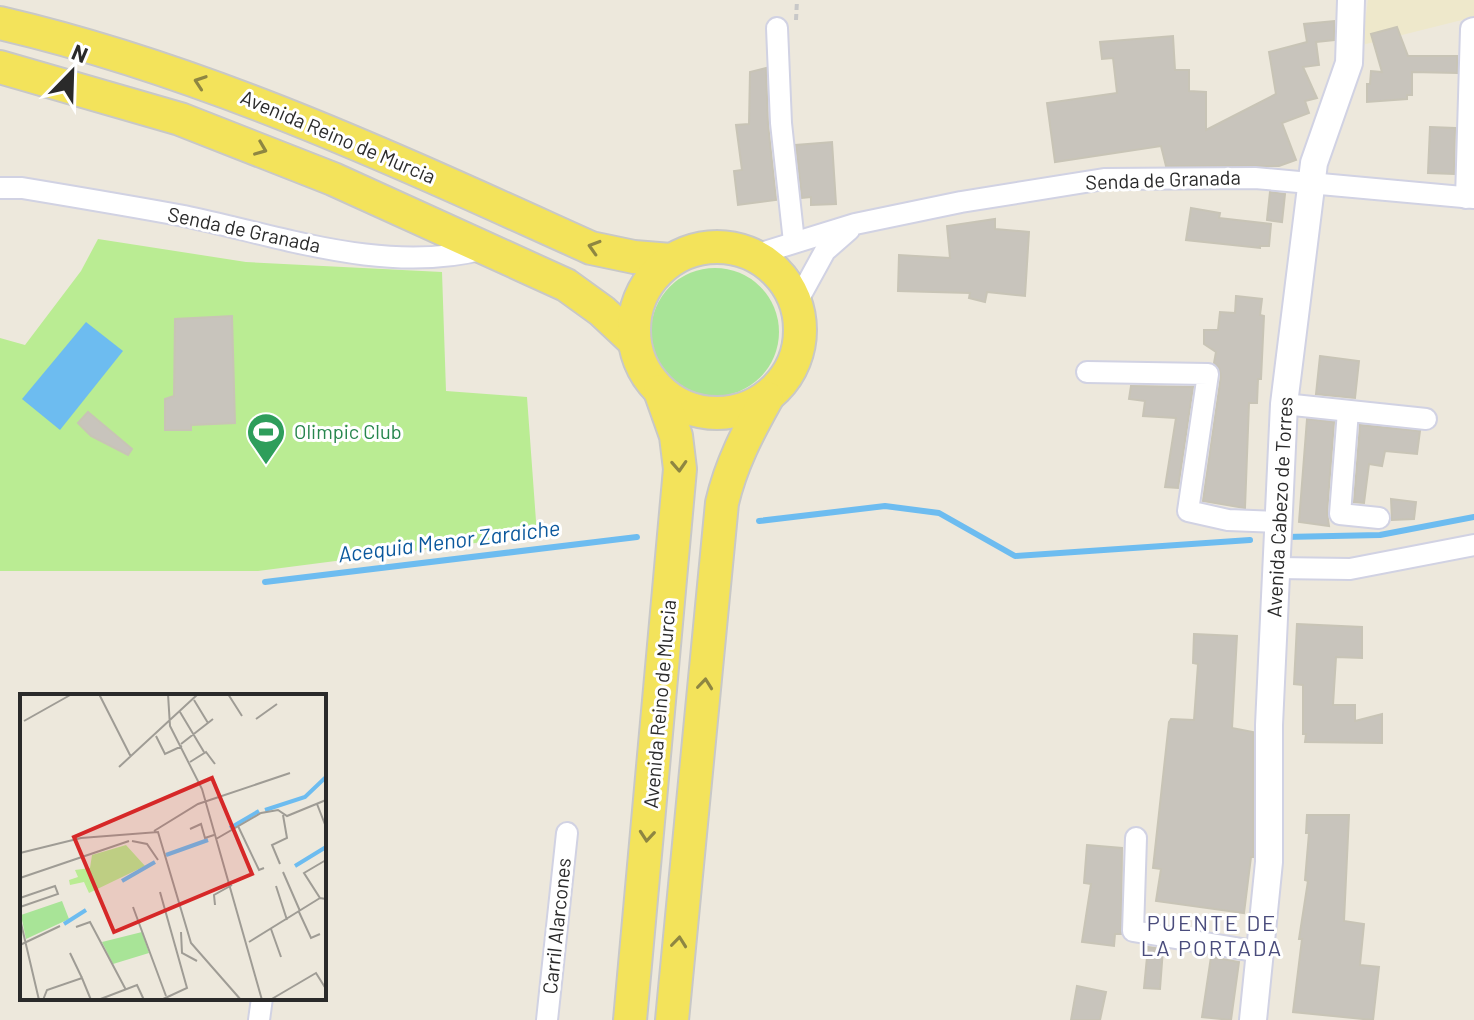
<svg xmlns="http://www.w3.org/2000/svg" width="1474" height="1020" viewBox="0 0 1474 1020" font-family="Barlow,sans-serif">
  <style>
    .education { fill: #eee8cb }
    .green { fill: #a8e497 }
    .pitch { fill: #baec93 }
    .water { fill: #6dbcf0 }
    .lines { fill: none; stroke-linecap: round; stroke-linejoin: round }
    .stream { stroke: #6dbcf0; stroke-width: 6 }
    .building { fill: #c8c4bc; stroke: #c8c4b6; stroke-width: 2 }
    .minor-casing { stroke: #d1d2e3; stroke-width: 24 }
    .tertiary-casing { stroke: #d1d2e3; stroke-width: 30 }
    .primary-casing { stroke: #c8c8c8; stroke-width: 36 }
    .path { stroke: #c8c8c8; stroke-width: 4; stroke-dasharray: 6 4; stroke-linecap: butt }
    .minor { stroke: #fff; stroke-width: 20 }
    .tertiary { stroke: #fff; stroke-width: 26 }
    .primary { stroke: #f3e35b; stroke-width: 32 }
    .oneway { stroke: #8e8642 }
    .labels { text-anchor: middle; stroke-width: 6; stroke-linejoin: round; paint-order: stroke }
    .street-label { font-size: 20px; fill: #2a2a2a; stroke: #fff }
    .leisure-label { font-size: 20px; fill: #27864d; stroke: #fff; text-anchor: start }
    .water-label { font-size: 22px; font-style: italic; fill: #0b589d; stroke: #fff }
    .neighbourhood-label { font-size: 22px; letter-spacing: 2px; fill: #4a4c7c; stroke: #fff }
    .inset-river { fill: none; stroke: #6dbcf0; stroke-width: 4 }
    .inset-road { fill: none; stroke: #9f9c95; stroke-width: 2 }
    .view { fill: #d62828; fill-opacity: 0.15; stroke: #d62828; stroke-width: 4 }
    .inset-edge { fill: none; stroke: #2a2a2a; stroke-width: 4 }
  </style>
  <rect width="100%" height="100%" fill="#ede8dc"/>
  <polygon class="education" points="1368,0 1474,0 1474,17 1362,45"/>
  <circle class="green" cx="715" cy="332" r="64"/>
  <polygon class="pitch" points="98,239 246,262 442,272 446,391 527,397 537,535 258,571 0,571 0,338 25,345 81,271"/>
  <polygon class="water" points="86,322 123,351 60,430 22,399"/>
  <g class="lines">
    <g class="stream">
      <polyline points="759,521 885,506 939,513 1015,556 1250,540"/>
      <polyline points="1285,537 1380,535 1474,517"/>
      <polyline points="265,582 637,537"/>
    </g>
  </g>
  <g class="building">
    <polygon points="1334,21 1334,40 1316,42 1319,65 1303,67 1317,98 1305,101 1309,113 1282,123 1296,160 1279,166 1166,166 1161,146 1055,162 1047,103 1117,93 1113,58 1102,59 1100,42 1173,36 1175,70 1189,70 1189,91 1206,92 1206,130 1276,94 1269,52 1307,42 1304,24"/>
    <polygon points="1397,27 1408,56 1457,56 1457,73 1412,72 1412,95 1407,95 1407,99 1367,102 1367,84 1370,84 1371,71 1382,72 1371,34"/>
    <polygon points="766,68 768,124 776,200 738,205 734,171 742,170 736,125 749,124 750,72"/>
    <polygon points="1430,127 1455,128 1454,174 1428,173"/>
    <polygon points="832,142 836,204 811,205 811,197 802,198 796,145"/>
    <polygon points="1270,192 1285,194 1282,222 1267,220"/>
    <polygon points="1191,208 1220,213 1219,218 1271,224 1269,246 1260,246 1260,248 1186,240"/>
    <polygon points="995,219 995,229 1029,232 1025,296 987,292 985,302 969,298 970,293 898,291 899,255 950,258 947,226"/>
    <polygon points="1236,296 1262,299 1260,315 1264,316 1261,379 1258,379 1257,403 1249,403 1245,508 1203,501 1221,376 1219,368 1214,363 1216,352 1204,344 1204,330 1218,330 1220,312 1235,313"/>
    <polygon points="232,316 235,423 191,425 191,430 165,430 165,399 174,396 175,319"/>
    <polygon points="1320,356 1359,361 1355,398 1316,394"/>
    <polygon points="1131,386 1193,387 1178,488 1165,487 1176,418 1143,416 1145,401 1129,399"/>
    <polygon points="88,412 132,449 128,455 91,436 78,423"/>
    <polygon points="1307,419 1334,422 1327,513 1329,526 1299,522"/>
    <polygon points="1360,425 1420,431 1417,454 1385,451 1382,466 1369,464 1364,503 1354,502"/>
    <polygon points="1391,499 1416,502 1414,519 1392,520"/>
    <polygon points="1297,624 1362,627 1362,658 1336,657 1333,705 1355,705 1355,721 1382,714 1382,743 1305,742 1306,734 1303,734 1303,685 1294,684"/>
    <polygon points="1194,634 1237,636 1232,728 1253,732 1253,857 1251,857 1244,913 1156,901 1161,869 1153,868 1169,722 1171,719 1194,720 1198,664 1193,663"/>
    <polygon points="1307,815 1349,815 1344,921 1364,924 1360,965 1379,967 1373,1020 1293,1012 1302,939 1299,939 1308,881 1305,880 1309,833 1306,833"/>
    <polygon points="1087,845 1122,848 1121,934 1115,934 1114,946 1082,942 1091,884 1084,883"/>
    <polygon points="1148,947 1163,949 1160,989 1144,988"/>
    <polygon points="1211,957 1239,962 1231,1020 1202,1017"/>
    <polygon points="1077,986 1106,992 1100,1020 1071,1020"/>
  </g>
  <g class="lines">
    <g class="minor-casing">
      <g id="minor">
        <polyline points="777,28 781,123 794,242"/>
        <path d="M0,188H22C76,197 130,206 184,216C280,236 386,275 484,249"/>
        <polyline points="1466,198 1471,29 1474,28"/>
        <polyline points="755,255 855,224 961,202 1104,179 1255,178 1474,198"/>
        <polyline points="797,302 825,251 849,230"/>
        <polyline points="1087,372 1208,374 1188,511 1228,520 1279,522"/>
        <polyline points="1284,404 1426,419"/>
        <polyline points="1348,411 1340,514 1379,518"/>
        <polyline points="1277,568 1350,569 1474,545"/>
        <polyline points="1136,838 1133,931 1260,952"/>
        <polyline points="259,1020 262,998"/>
        <polyline points="547,1020 567,833"/>
      </g>
    </g>
    <g class="tertiary-casing">
      <polyline id="tertiary" points="1253,1020 1269,862 1269,725 1284,404 1314,163 1349,63 1351,0"/>
    </g>
    <g class="primary-casing">
      <g id="primary">
        <path d="M0,23C207,71 398,161 591,248L634,257L671,260"/>
        <polyline points="0,67 180,119 333,179 566,285 602,311 634,341"/>
        <circle cx="717" cy="330" r="83"/>
        <polyline points="630,1020 680,469 676,436 660,391"/>
        <path d="M672,1020L722,503C731,464 748,432 767,398"/>
      </g>
    </g>
    <g class="path">
      <polyline points="796,20 797,0"/>
      <polyline points="625,365 636,385"/>
    </g>
    <use href="#minor" class="minor"/>
    <use href="#tertiary" class="tertiary"/>
    <use href="#primary" class="primary"/>
  </g>
  <defs><path id="oneway-chevron" d="M-2-3.5L2.5 0L-2 3.5" fill="none" stroke-width="1.6" stroke-linecap="round" stroke-linejoin="round" transform="scale(2)"/></defs>
  <g class="oneway">
    <use href="#oneway-chevron" transform="translate(200 82) rotate(-161)"/>
    <use href="#oneway-chevron" transform="translate(261 149) rotate(22)"/>
    <use href="#oneway-chevron" transform="translate(594 247) rotate(-163)"/>
    <use href="#oneway-chevron" transform="translate(679 466) rotate(87)"/>
    <use href="#oneway-chevron" transform="translate(705 684) rotate(-84)"/>
    <use href="#oneway-chevron" transform="translate(647 836) rotate(95)"/>
    <use href="#oneway-chevron" transform="translate(679 942) rotate(-84)"/>
  </g>
  <defs>
    <g id="stadium-pin" transform="scale(2)"><path d="M0 17L-7.5 6A9.5 9.5 0 1 1 7.5 6Z" fill="#2e9e5b" stroke="#fff"/><path d="M0-5a6.5 5 0 1 0 0 10a6.5 5 0 1 0 0-10ZM-3.5-1.8h7v3.6h-7Z" fill="#fff"/></g>
  </defs>
  <g fill-rule="evenodd">
    <use href="#stadium-pin" x="266" y="432"/>
  </g>
  <g class="labels">
    <g class="street-label">
      <text transform="translate(338 137) rotate(23)" y="7">Avenida Reino de Murcia</text>
      <text transform="translate(1163 180) rotate(-2)" y="7">Senda de Granada</text>
      <text transform="translate(244 230) rotate(12)" y="7">Senda de Granada</text>
      <text transform="translate(1280 507) rotate(-87)" y="7">Avenida Cabezo de Torres</text>
      <text transform="translate(660 704) rotate(-85)" y="7">Avenida Reino de Murcia</text>
      <text transform="translate(557 926) rotate(-84)" y="7">Carril Alarcones</text>
    </g>
    <g class="leisure-label">
      <text x="294" y="439">Olimpic Club</text>
    </g>
    <g class="water-label">
      <text transform="translate(449 541) rotate(-7)" y="8">Acequia Menor Zaraiche</text>
    </g>
    <g class="neighbourhood-label">
      <text x="1212" y="931">PUENTE DE<tspan x="1212" dy="25">LA PORTADA</tspan></text>
    </g>
  </g>
  <g transform="translate(20 694)">
    <rect width="306" height="306" fill="#ede8dc"/>
    <path d="M42,207L49,225L6,245L1,221ZM122,238L129,259L93,270L82,248Z" fill="#a8e497"/>
    <path d="M106,151L125,172L69,199L64,188L50,191L49,186L58,183L55,176L70,174L72,161Z" fill="#baec93"/>
    <path class="inset-river" d="M245,116L285,103L306,83M210,134L239,117M146,161L188,146M275,172L306,153M102,187L135,168M44,230L66,216"/>
    <path class="inset-road" d="M79,0L111,63M148,0L150,32L182,95L242,306M208,0L222,22M174,6L188,29M160,18L184,58M236,25L257,10M4,27L52,0M136,42L145,60L162,52M161,50L193,25M170,68L186,58L195,70M99,73L178,0M297,110L306,133M218,132L239,176L244,174M170,135L181,130L185,144L194,141M134,137L178,110L270,79M196,145L241,119L258,116L267,122L306,106M112,147L127,150L138,166M0,159L61,144L138,138L171,249L221,306M306,166L284,179L300,204L306,205M260,170L252,151L267,144L263,121M263,178L280,217M0,184L109,147M256,192L267,226M140,198L167,294L141,306M0,204L35,192L38,200L0,213M195,211L194,201L212,191M113,213L146,302M279,218L291,244L300,240M0,225L19,306M56,233L70,228L106,296M251,235L261,263M161,238L162,259L177,267M229,248L300,204M0,251L40,232M50,259L62,284M23,306L27,296L62,284L71,306M78,306L117,291L124,306M250,306L296,279L306,295"/>
    <path class="view" d="M192,84L232,180L94,238L54,143Z"/>
    <rect width="306" height="306" class="inset-edge"/>
  </g>
  <g transform="translate(72 72) rotate(23)" stroke="#ffffff" stroke-width="6" paint-order="stroke">
  <path d="M0-6L14 30L0 20L-14 30Z" fill="#2a2a2a"/>
  <text y="-12" font-size="22" font-weight="bold" text-anchor="middle" fill="#2a2a2a">N</text>
  </g>
</svg>
